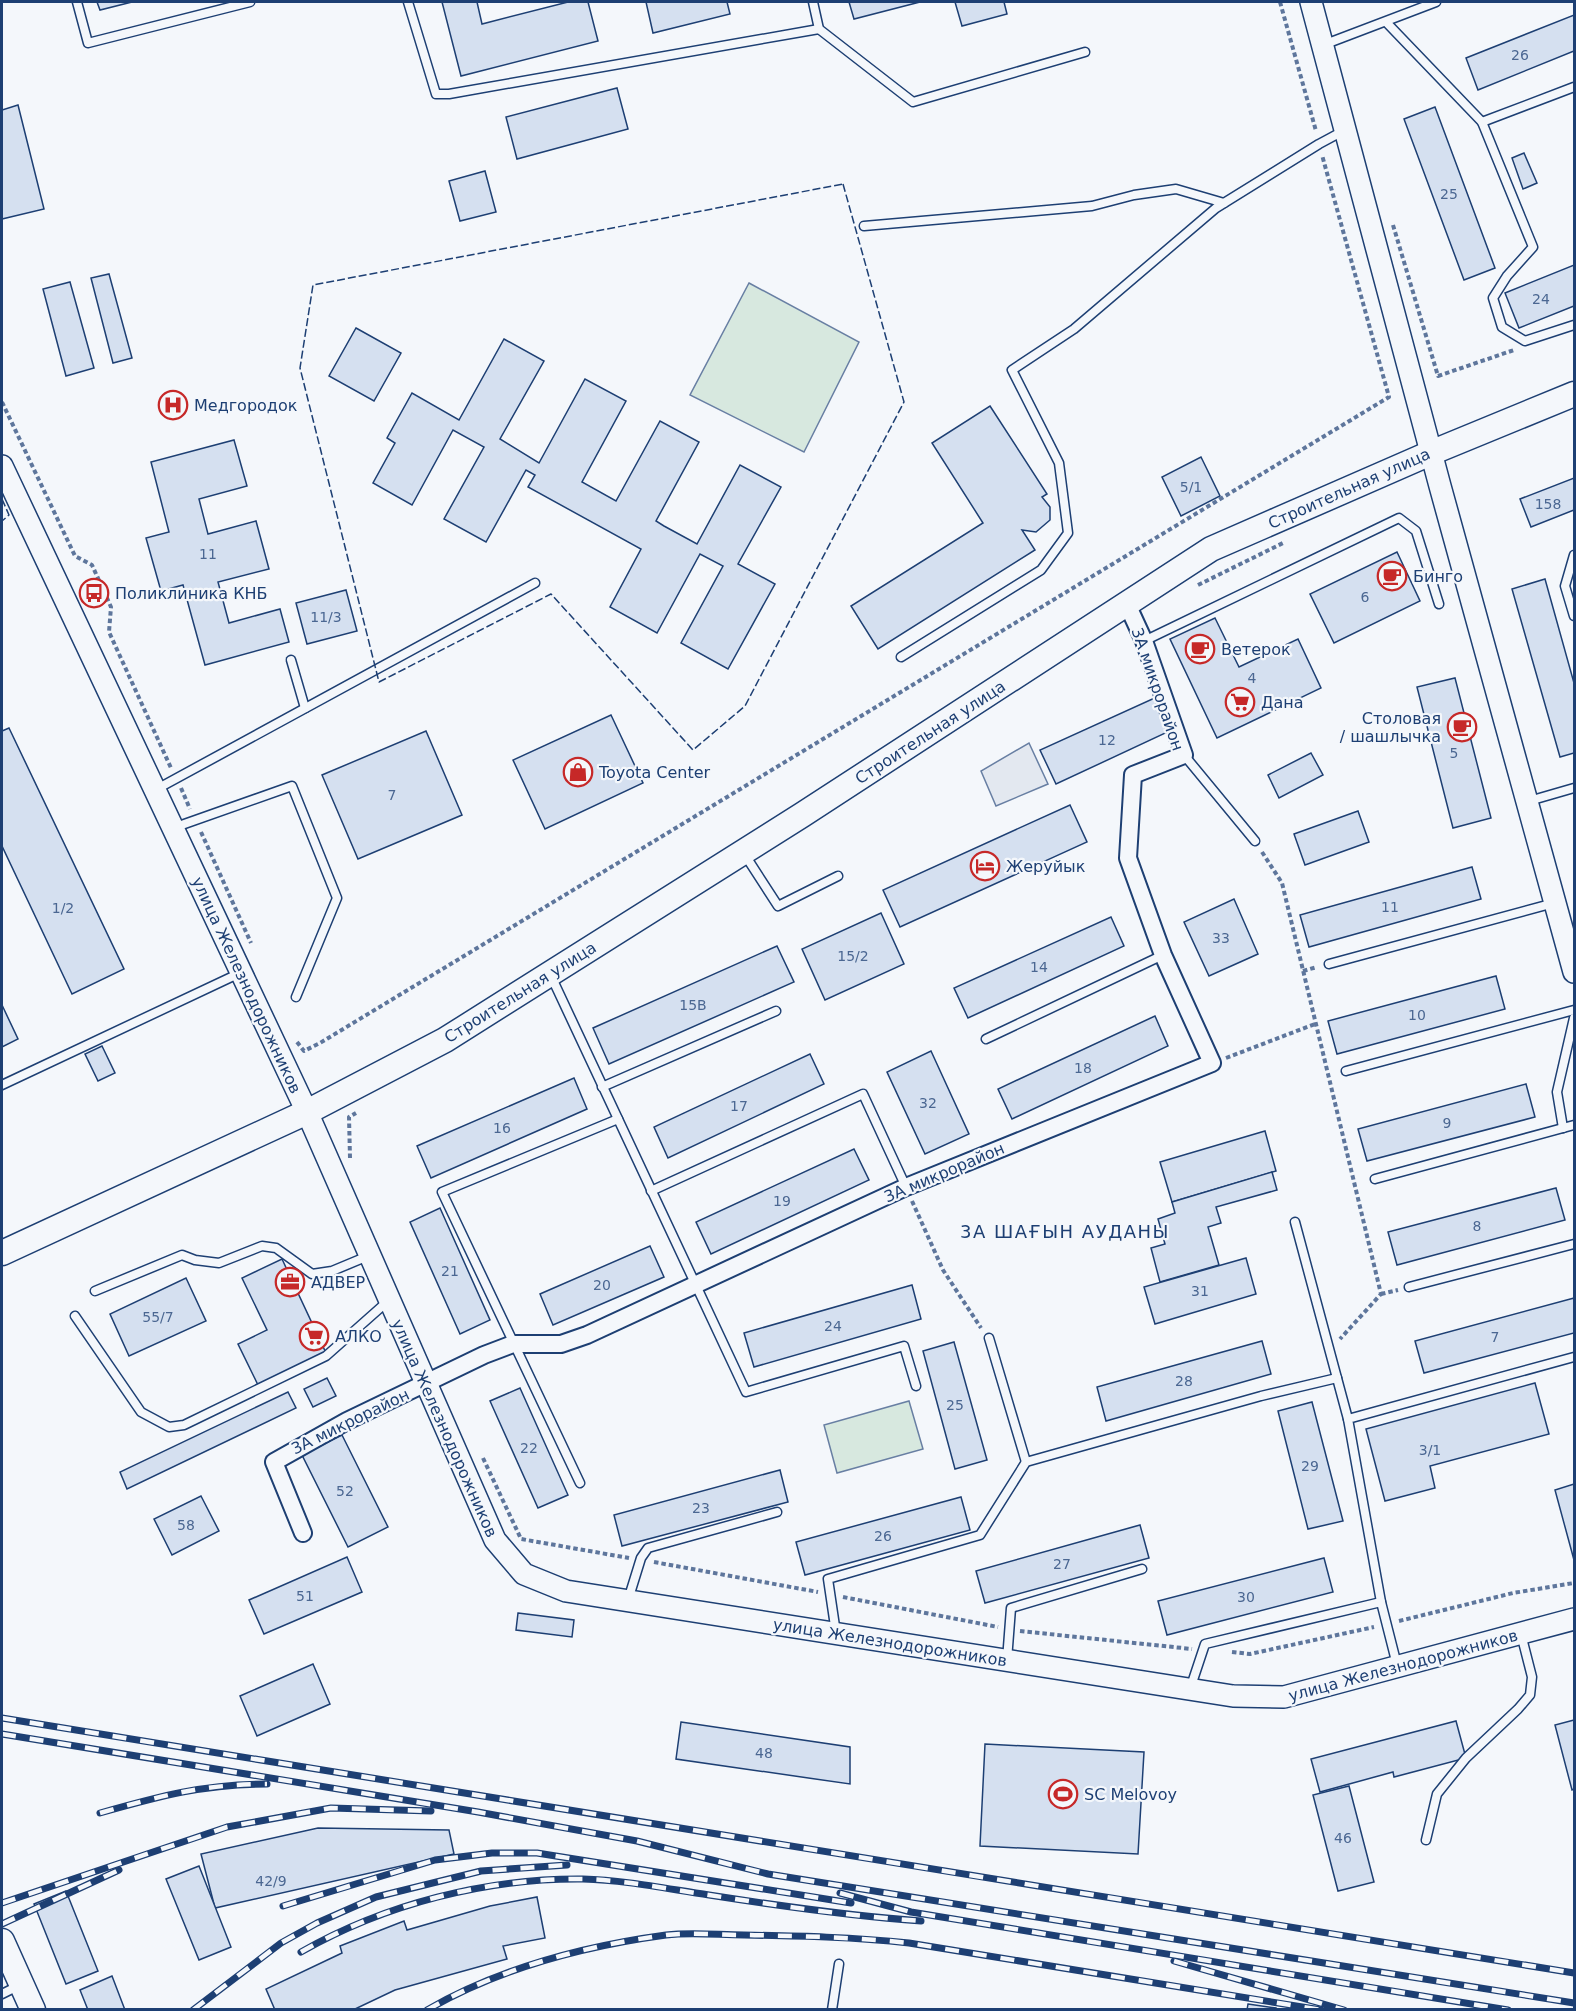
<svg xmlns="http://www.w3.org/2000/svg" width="1576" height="2011" viewBox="0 0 1576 2011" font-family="'DejaVu Sans',sans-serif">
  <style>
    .pitch { fill: #d7e8df; stroke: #687fa3; stroke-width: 1.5 }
    .parking { fill: #e3e8f0; stroke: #687fa3; stroke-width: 1.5 }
    .building { fill: #d5e0f0; stroke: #1d3f73; stroke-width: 1.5 }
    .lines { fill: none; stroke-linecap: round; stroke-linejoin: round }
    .service-casing { stroke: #1d3f73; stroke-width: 11 }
    .minor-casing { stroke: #1d3f73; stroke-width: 20 }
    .tertiary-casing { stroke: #1d3f73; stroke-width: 24 }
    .secondary-casing { stroke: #1d3f73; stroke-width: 27 }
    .path { stroke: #5e769c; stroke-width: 4; stroke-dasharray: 4.5 3; stroke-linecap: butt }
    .service { stroke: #f4f7fb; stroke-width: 8 }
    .minor { stroke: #f4f7fb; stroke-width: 16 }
    .tertiary { stroke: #f4f7fb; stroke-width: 21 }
    .secondary { stroke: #f4f7fb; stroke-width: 24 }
    .rail-casing { stroke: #1d3f73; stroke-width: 7 }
    .rail { stroke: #f4f7fb; stroke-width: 4.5; stroke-dasharray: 14; stroke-linecap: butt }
    .fence { stroke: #1d3f73; stroke-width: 1.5; stroke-dasharray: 8 3; stroke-linecap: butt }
    .labels { text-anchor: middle; stroke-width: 4.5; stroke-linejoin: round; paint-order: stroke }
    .number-label { font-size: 14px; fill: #4b6792 }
    .poi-label { font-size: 16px; fill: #1d3f73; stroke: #f4f7fb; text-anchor: start }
    .street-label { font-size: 16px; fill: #1d3f73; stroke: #f4f7fb }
    .neighbourhood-label { font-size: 18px; letter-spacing: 1.5px; fill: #1d3f73; stroke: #f4f7fb }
  </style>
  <rect width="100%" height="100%" fill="#f4f7fb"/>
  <g class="pitch">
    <polygon points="749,283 859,342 804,452 690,395"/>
    <polygon points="909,1401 923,1449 837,1473 824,1425"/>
  </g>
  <polygon class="parking" points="1029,743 1048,784 996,806 981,771"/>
  <g class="building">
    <polygon points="97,2 132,2 100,10"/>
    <polygon points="442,2 477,2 482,24 568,2 588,2 598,41 461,76"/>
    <polygon points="646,2 727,2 730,14 653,33"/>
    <polygon points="849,2 920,2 854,19"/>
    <polygon points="955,2 1004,2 1007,14 962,26"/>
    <polygon points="1574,15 1574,51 1478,90 1466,58"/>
    <polygon points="617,88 628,129 517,159 506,117"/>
    <polygon points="18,105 44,209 2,219 2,110"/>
    <polygon points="1435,107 1495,268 1464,280 1404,119"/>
    <polygon points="1524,153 1537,183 1523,189 1512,158"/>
    <polygon points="485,171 496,212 460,221 449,181"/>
    <polygon points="1574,265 1574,306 1519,328 1505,293"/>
    <polygon points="109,274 132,358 113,363 91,278"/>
    <polygon points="70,282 94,368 66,376 43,289"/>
    <polygon points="356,328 401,353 374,401 329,376"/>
    <polygon points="504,339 544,361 500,439 539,463 585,379 626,401 582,482 616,501 660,421 699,442 656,521 664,526 697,544 740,465 781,487 738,564 775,584 728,669 681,643 723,566 700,554 657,633 610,607 641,549 528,487 535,475 526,470 486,542 444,519 484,447 453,430 412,505 373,483 395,443 387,438 412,393 459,420"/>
    <polygon points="990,406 1047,494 1042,497 1050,507 1050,520 1036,532 1022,530 1035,550 878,649 851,606 983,523 932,443"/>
    <polygon points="234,440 247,486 199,499 208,534 256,521 269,569 218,582 229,623 280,609 289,642 205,665 183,585 161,591 146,538 169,532 151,462"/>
    <polygon points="1201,457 1220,496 1181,516 1162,477"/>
    <polygon points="1574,478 1574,510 1531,527 1520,499"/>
    <polygon points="1397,552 1420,601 1334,643 1310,594"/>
    <polygon points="1545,579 1574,683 1574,753 1560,757 1512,589"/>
    <polygon points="346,590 357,631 307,644 296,603"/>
    <polygon points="1215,618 1239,667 1298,639 1321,688 1217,738 1170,639"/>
    <polygon points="1455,678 1491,818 1453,828 1417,687"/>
    <polygon points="1159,696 1174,729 1056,784 1040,750"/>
    <polygon points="611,715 643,783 545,829 513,760"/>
    <polygon points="9,728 124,969 72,994 2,846 2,731"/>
    <polygon points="426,731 462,815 358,859 322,775"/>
    <polygon points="1311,753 1323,775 1279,798 1268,775"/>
    <polygon points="1070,805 1087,842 900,927 883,890"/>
    <polygon points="1358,811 1369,842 1305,865 1294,834"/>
    <polygon points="1472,867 1481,899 1309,947 1300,915"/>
    <polygon points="1234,899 1258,954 1209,976 1184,922"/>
    <polygon points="881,913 904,964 825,1000 802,949"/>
    <polygon points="1111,917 1124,946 968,1018 954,988"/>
    <polygon points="777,946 794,982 609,1064 593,1028"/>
    <polygon points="1496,976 1505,1009 1337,1054 1328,1021"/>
    <polygon points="2,1005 18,1039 2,1047"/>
    <polygon points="1155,1016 1168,1046 1012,1119 998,1089"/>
    <polygon points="102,1046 115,1073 98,1081 85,1054"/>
    <polygon points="931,1051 969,1134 925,1154 887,1072"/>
    <polygon points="810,1054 824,1084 668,1158 654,1127"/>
    <polygon points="574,1078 587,1109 431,1178 417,1146"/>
    <polygon points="1526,1084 1535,1117 1367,1161 1358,1129"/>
    <polygon points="1265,1131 1276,1171 1172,1202 1160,1162"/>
    <polygon points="854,1149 869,1180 711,1254 696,1222"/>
    <polygon points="1272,1172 1277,1190 1216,1207 1221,1223 1208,1227 1219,1265 1160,1282 1151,1248 1165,1244 1158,1219 1175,1213 1172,1202"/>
    <polygon points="1556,1188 1565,1220 1397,1265 1388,1232"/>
    <polygon points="440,1208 490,1320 460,1334 410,1222"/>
    <polygon points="650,1246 664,1277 553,1325 540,1294"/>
    <polygon points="1246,1258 1256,1294 1155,1324 1144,1287"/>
    <polygon points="282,1259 326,1353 258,1385 238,1344 267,1330 242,1278"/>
    <polygon points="186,1278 206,1321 129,1356 110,1314"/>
    <polygon points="912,1285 921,1319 754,1367 744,1333"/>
    <polygon points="1574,1298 1574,1333 1424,1373 1415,1341"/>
    <polygon points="1262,1341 1271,1374 1106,1421 1097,1387"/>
    <polygon points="954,1342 987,1460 955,1469 923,1351"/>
    <polygon points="327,1378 336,1396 313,1407 304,1389"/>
    <polygon points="1535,1383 1549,1434 1430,1466 1435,1488 1385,1501 1366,1429"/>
    <polygon points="520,1388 568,1495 538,1508 490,1401"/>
    <polygon points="288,1392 296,1408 127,1489 120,1472"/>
    <polygon points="1312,1402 1343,1521 1308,1529 1278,1411"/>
    <polygon points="342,1435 388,1527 348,1547 302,1455"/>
    <polygon points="780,1470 788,1502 622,1546 614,1515"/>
    <polygon points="1574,1484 1574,1560 1555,1490"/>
    <polygon points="201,1496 219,1531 172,1555 154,1519"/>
    <polygon points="961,1497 970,1530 805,1575 796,1542"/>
    <polygon points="1140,1525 1149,1558 985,1603 976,1571"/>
    <polygon points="347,1557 362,1592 264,1634 249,1600"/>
    <polygon points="1324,1558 1333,1592 1167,1635 1158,1601"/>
    <polygon points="518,1613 574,1620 572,1637 516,1630"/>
    <polygon points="313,1664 330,1704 257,1736 240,1696"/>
    <polygon points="1574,1720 1574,1789 1572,1790 1555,1725"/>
    <polygon points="1456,1721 1466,1758 1394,1777 1393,1772 1320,1792 1311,1759"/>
    <polygon points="681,1722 850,1747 850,1784 676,1759"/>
    <polygon points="985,1744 1144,1752 1138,1854 980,1846"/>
    <polygon points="1349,1786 1374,1882 1338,1891 1313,1795"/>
    <polygon points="318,1828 449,1830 454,1854 215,1908 201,1854"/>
    <polygon points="199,1866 231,1947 199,1960 166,1879"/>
    <polygon points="66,1891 98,1971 66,1984 34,1904"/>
    <polygon points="537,1897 545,1938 503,1946 507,1959 395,1990 353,2010 275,2010 266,1989 342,1953 340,1946 404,1921 407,1930 490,1906"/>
    <polygon points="112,1976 125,2010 88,2010 80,1990"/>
    <polygon points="1248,2004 1276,2008 1276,2010 1247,2010"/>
  </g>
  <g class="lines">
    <g class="service-casing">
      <g id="service">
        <polyline points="77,2 88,43 250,2"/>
        <polyline points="408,2 436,94 449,94 819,29"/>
        <polyline points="813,2 819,29 913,102 1085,52"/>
        <polyline points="1386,22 1482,122 1574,87"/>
        <polyline points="1323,45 1436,2"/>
        <polyline points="1482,122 1533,247 1507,276 1493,298 1502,327 1525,341 1574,325"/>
        <polyline points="864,226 1092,206 1134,195 1176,189 1224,203"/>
        <polyline points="1574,555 1565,586 1574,616"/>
        <polyline points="1144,641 1399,518 1416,531 1439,604"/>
        <polyline points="901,657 1041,570 1068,533 1059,463 1012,370 1074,329 1216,208 1319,144 1345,130"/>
        <polyline points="291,660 305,708"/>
        <polyline points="1184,755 1255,841"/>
        <polyline points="155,790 535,583"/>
        <polyline points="1529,801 1574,788"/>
        <polyline points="173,828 292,786 337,898 296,997"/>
        <polyline points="745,855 778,906 838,876"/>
        <polyline points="1329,964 1554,903"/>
        <polyline points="551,976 746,1392 904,1346 916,1386"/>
        <polyline points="986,1039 1163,955"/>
        <polyline points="1346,1071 1574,1010"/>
        <polyline points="2,1085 240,973"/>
        <polyline points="602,1087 776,1011"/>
        <polyline points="1563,1128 1557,1092 1574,1018"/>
        <polyline points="1375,1179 1574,1125"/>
        <polyline points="651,1191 863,1094 906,1187"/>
        <polyline points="1295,1222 1348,1419"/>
        <polyline points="1409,1287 1574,1244"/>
        <polyline points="95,1291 182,1255 195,1260 219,1263 262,1246 276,1248 312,1274 332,1271 368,1256"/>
        <polyline points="75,1316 141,1412 169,1427 184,1425 326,1356 388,1301"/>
        <polyline points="989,1338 1026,1462"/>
        <polyline points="580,1483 442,1192 618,1119"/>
        <polyline points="628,1600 641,1558 648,1548 777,1512"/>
        <polyline points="836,1633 828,1579 980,1535 1026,1462 1261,1396 1337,1378"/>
        <polyline points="1007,1660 1011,1608 1142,1569"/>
        <polyline points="1397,1665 1381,1602 1348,1419 1574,1357"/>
        <polyline points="1190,1689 1205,1644 1381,1602"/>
        <polyline points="1426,1840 1437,1794 1466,1758 1518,1709 1530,1695 1532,1677 1521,1634"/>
        <polyline points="2,1994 18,1986"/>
        <polyline points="832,2010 839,1964"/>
      </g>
    </g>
    <g class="minor-casing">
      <polyline id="minor" points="303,1533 274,1462 347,1421 484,1355 513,1344 561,1344 587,1335 906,1187 1212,1063 1163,955 1128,858 1133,775 1184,755 1144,641 1127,604"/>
    </g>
    <g class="tertiary-casing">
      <g id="tertiary">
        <polyline points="1311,2 1440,486 1574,972"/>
        <polyline points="2,466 307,1112 495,1540 524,1574 566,1591 1233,1696 1284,1697 1574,1619"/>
      </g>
    </g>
    <g class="secondary-casing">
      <g id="secondary">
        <polyline points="2,1253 307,1112 445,1040 802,815 1211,549 1433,452 1574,394"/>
        <polyline points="2,1941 33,2010"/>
      </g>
    </g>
    <g class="path">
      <polyline points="1280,2 1316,131"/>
      <polyline points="1393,225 1438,376 1514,350"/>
      <polyline points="2,402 75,556 92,565 111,607 109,632 171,768"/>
      <polyline points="1198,585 1283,543"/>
      <polyline points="181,788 190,809"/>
      <polyline points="201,832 251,943"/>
      <polyline points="1262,852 1282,883 1381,1294 1340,1339"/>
      <polyline points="1303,971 1317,967"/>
      <polyline points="297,1042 304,1051 320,1043 1389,397 1322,155"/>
      <polyline points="1226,1058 1315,1024"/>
      <polyline points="350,1158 349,1117 356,1113"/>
      <polyline points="912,1201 943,1270 981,1328"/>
      <polyline points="1381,1294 1398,1290"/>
      <polyline points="483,1458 521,1539 629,1558"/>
      <polyline points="654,1562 818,1592"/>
      <polyline points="843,1597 998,1627"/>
      <polyline points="1399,1621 1513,1593 1574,1583"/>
      <polyline points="1020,1631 1192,1649"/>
      <polyline points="1232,1652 1250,1654 1374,1627"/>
    </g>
    <use href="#service" class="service"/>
    <use href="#minor" class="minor"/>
    <use href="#tertiary" class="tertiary"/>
    <use href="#secondary" class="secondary"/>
    <g class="rail-casing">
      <g id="rail">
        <polyline points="2,1718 1574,1973"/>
        <polyline points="2,1734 478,1812 637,1841 768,1874 1574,2003"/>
        <path d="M100,1813C160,1796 204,1784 267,1784"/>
        <polyline points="840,1893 911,1912 1508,2010"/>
        <polyline points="2,1903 227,1827 331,1808 431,1811"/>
        <polyline points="283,1906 435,1860 492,1853 537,1853 851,1903"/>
        <polyline points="2,1924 119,1870"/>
        <path d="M301,1952C385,1904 486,1878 583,1879C625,1880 668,1889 709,1895C780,1906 850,1916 921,1921"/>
        <polyline points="1174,1961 1344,2010"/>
        <polyline points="193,2010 281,1943 317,1923 376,1897 481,1871 567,1865"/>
        <path d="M427,2010C500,1968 584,1946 666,1935C692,1932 719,1935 744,1935C799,1936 854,1937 909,1943L1321,2010"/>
      </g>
    </g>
    <use href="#rail" class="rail"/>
    <g class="fence">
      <polygon points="843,184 904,402 745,706 693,750 551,594 379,682 300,368 313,285"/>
      <polyline points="2,499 9,515 2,521"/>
    </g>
  </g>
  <defs>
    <g id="hospital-ring" transform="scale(1.5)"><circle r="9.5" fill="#f4f7fb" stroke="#c62828" stroke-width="1.5"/><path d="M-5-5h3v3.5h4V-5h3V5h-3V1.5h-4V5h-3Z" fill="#c62828"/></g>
    <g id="cafe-ring" transform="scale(1.5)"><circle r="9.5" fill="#f4f7fb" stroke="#c62828" stroke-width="1.5"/><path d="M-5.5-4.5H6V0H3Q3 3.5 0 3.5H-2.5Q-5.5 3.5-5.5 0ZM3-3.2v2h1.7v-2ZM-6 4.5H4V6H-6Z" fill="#c62828"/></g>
    <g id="bus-ring" transform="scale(1.5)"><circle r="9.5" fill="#f4f7fb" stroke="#c62828" stroke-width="1.5"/><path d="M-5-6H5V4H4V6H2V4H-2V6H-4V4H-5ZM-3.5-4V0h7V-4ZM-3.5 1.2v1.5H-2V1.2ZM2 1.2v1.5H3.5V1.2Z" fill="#c62828"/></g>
    <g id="supermarket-ring" transform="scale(1.5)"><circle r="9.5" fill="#f4f7fb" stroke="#c62828" stroke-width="1.5"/><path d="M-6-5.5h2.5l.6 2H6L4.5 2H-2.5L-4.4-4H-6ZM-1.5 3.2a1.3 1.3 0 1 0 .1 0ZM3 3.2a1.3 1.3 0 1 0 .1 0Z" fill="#c62828"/></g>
    <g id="shop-ring" transform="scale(1.5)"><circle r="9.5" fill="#f4f7fb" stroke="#c62828" stroke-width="1.5"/><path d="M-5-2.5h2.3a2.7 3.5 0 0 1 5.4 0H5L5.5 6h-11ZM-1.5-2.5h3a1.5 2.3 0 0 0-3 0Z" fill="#c62828"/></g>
    <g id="hotel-ring" transform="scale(1.5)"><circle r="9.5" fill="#f4f7fb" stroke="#c62828" stroke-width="1.5"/><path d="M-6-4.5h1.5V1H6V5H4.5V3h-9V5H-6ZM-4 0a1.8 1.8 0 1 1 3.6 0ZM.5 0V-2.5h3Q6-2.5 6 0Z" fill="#c62828"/></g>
    <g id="office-ring" transform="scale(1.5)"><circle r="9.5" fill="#f4f7fb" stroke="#c62828" stroke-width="1.5"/><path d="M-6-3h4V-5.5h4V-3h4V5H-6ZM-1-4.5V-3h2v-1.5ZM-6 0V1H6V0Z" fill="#c62828"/></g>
    <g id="stadium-ring" transform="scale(1.5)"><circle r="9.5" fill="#f4f7fb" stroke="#c62828" stroke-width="1.5"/><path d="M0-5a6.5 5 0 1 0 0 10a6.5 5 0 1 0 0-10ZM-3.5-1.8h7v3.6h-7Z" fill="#c62828"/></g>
  </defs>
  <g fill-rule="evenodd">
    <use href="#hospital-ring" x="173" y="405"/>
    <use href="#cafe-ring" x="1392" y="576"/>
    <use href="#bus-ring" x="94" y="593"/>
    <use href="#cafe-ring" x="1200" y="649"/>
    <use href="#supermarket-ring" x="1240" y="702"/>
    <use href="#cafe-ring" x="1462" y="727"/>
    <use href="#shop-ring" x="578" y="772"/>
    <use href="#hotel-ring" x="985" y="866"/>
    <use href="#office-ring" x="290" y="1282"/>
    <use href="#supermarket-ring" x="314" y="1336"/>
    <use href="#stadium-ring" x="1063" y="1794"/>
  </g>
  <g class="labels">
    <g class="number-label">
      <text x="1520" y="60">26</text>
      <text x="1449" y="199">25</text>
      <text x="1541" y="304">24</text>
      <text x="1191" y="492">5/1</text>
      <text x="1548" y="509">158</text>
      <text x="208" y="559">11</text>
      <text x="1365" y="602">6</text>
      <text x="326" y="622">11/3</text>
      <text x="1252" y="683">4</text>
      <text x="1107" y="745">12</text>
      <text x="1454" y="758">5</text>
      <text x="392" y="800">7</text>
      <text x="1390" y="912">11</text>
      <text x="63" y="913">1/2</text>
      <text x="1221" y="943">33</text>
      <text x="853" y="961">15/2</text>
      <text x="1039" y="972">14</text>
      <text x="693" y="1010">15В</text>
      <text x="1417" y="1020">10</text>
      <text x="1083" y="1073">18</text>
      <text x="928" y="1108">32</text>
      <text x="739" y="1111">17</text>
      <text x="1447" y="1128">9</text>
      <text x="502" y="1133">16</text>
      <text x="782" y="1206">19</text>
      <text x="1477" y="1231">8</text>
      <text x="450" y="1276">21</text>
      <text x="602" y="1290">20</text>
      <text x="1200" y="1296">31</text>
      <text x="158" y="1322">55/7</text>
      <text x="833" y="1331">24</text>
      <text x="1495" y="1342">7</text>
      <text x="1184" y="1386">28</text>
      <text x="955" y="1410">25</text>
      <text x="529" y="1453">22</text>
      <text x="1430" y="1455">3/1</text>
      <text x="1310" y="1471">29</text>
      <text x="345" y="1496">52</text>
      <text x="701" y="1513">23</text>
      <text x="186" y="1530">58</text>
      <text x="883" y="1541">26</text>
      <text x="1062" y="1569">27</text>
      <text x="305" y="1601">51</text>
      <text x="1246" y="1602">30</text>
      <text x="764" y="1758">48</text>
      <text x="1343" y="1843">46</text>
      <text x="271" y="1886">42/9</text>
    </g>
    <g class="poi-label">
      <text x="194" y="411">Медгородок</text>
      <text x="1413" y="582">Бинго</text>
      <text x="115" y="599">Поликлиника КНБ</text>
      <text x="1221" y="655">Ветерок</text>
      <text x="1261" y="708">Дана</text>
      <text x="1441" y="724" text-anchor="end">Столовая<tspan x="1441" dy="18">/ шашлычка</tspan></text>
      <text x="599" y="778">Toyota Center</text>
      <text x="1006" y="872">Жеруйык</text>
      <text x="311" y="1288">АДВЕР</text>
      <text x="335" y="1342">АЛКО</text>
      <text x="1084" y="1800">SC Melovoy</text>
    </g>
    <g class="street-label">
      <text transform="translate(1349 488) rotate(-24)" y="6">Строительная улица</text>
      <text transform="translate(1158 689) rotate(71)" y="6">3А микрорайон</text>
      <text transform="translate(930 732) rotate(-33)" y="6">Строительная улица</text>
      <text transform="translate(247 985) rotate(65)" y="6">улица Железнодорожников</text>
      <text transform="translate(520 992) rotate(-32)" y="6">Строительная улица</text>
      <text transform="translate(944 1172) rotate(-23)" y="6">3А микрорайон</text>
      <text transform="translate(350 1421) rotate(-26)" y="6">3А микрорайон</text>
      <text transform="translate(445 1428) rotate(66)" y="6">улица Железнодорожников</text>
      <text transform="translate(890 1642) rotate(9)" y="6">улица Железнодорожников</text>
      <text transform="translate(1403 1665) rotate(-15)" y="6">улица Железнодорожников</text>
    </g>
    <g class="neighbourhood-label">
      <text x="1065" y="1238">3А ШАҒЫН АУДАНЫ</text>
    </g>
  </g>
  <rect width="1576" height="2011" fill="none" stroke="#1d3f73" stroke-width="6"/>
</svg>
